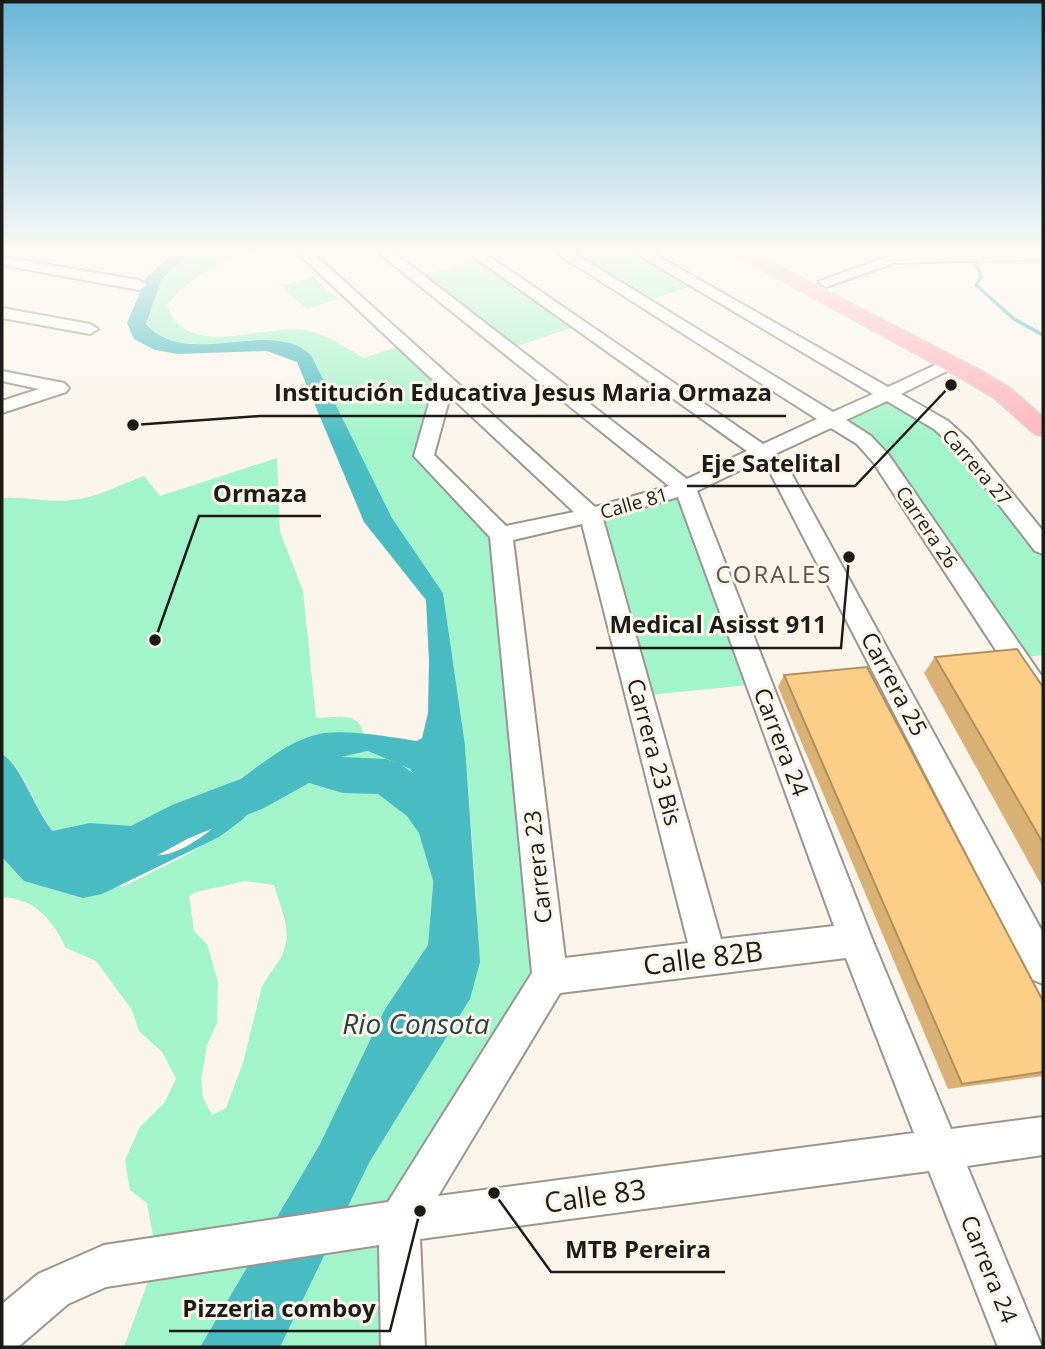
<svg xmlns="http://www.w3.org/2000/svg" width="1045" height="1349" viewBox="0 0 1045 1349" font-family="'Open Sans',sans-serif">
  <style>
    .green { fill: #a2f4ca; fill-rule: evenodd }
    .water { fill: #48bcc2; fill-rule: evenodd }
    .lines { fill: none; stroke-linecap: round; stroke-linejoin: round }
    .stream { stroke: #48bcc2; stroke-width: 3.5 }
    .river { fill: #48bcc2; fill-rule: evenodd }
    .minor-casing { stroke: #9b968e; stroke-width: 4 }
    .major-casing { stroke: #d6d6d5; stroke-width: 3 }
    .minor { fill: #fff; fill-rule: evenodd }
    .major { fill: #ffb5bc; fill-rule: evenodd }
    .wall { fill: #dab174 }
    .building { fill: #fdce87; stroke: #b1905e; stroke-width: 2 }
    .labels { text-anchor: middle; stroke-width: 6; stroke-linejoin: round; paint-order: stroke }
    .far-street-label { font-size: 19px; fill: #1d1b18; stroke: #fbf5ec }
    .street-label { font-size: 23px; fill: #1d1b18; stroke: #fbf5ec }
    .neighbourhood-label { font-size: 24px; letter-spacing: 2px; fill: #59544d; stroke: #fbf5ec }
    .near-street-label { font-size: 28px; fill: #1d1b18; stroke: #fbf5ec }
    .near-water-label { font-size: 28px; font-style: italic; fill: #2a4345; stroke: #fbf5ec }
    .leader { fill: none; stroke: #1d1b18; stroke-width: 2.5 }
    .callout-dot { fill: #1d1b18; stroke: #fbf5ec; stroke-width: 2.5 }
    .callout-label { font-size: 24px; text-anchor: middle; font-weight: bold; fill: #1d1b18; stroke: #fbf5ec; stroke-width: 6; stroke-linejoin: round; paint-order: stroke }
  </style>
  <rect width="100%" height="100%" fill="#fbf5ec"/>
  <g class="green">
    <path d="M187,254H241C212,268 186,279 167,306C189,364 268,320 310,331C328,335 348,349 364,358L406,344L445,380L424,456L501,535L550,977L399,1222L403,1347H280L369,1163L470,999L477,903L465,745L443,593L392,518L311,355C270,316 189,371 146,323L161,280Z"/>
    <polygon points="565,254 644,254 696,284 643,303"/>
    <polygon points="483,258 579,325 509,349 417,277"/>
    <polygon points="314,277 338,299 306,309 282,286"/>
    <polygon points="889,393 962,444 1043,546 1043,655 1016,658 881,458 831,420"/>
    <path d="M277,458L280,532L303,591L316,718C336,718 358,710 364,734C349,734 325,731 311,736C264,756 115,873 67,843C34,822 32,773 2,754V498C26,496 48,503 72,500C96,498 122,484 144,476L160,496Z"/>
    <polygon points="685,488 759,684 639,696 591,515"/>
    <path d="M368,751L410,769L432,800L438,825L428,945L385,1009L320,1144L200,1347H124L157,1257L147,1203L130,1190L125,1160L140,1127L165,1102L176,1078L162,1052L139,1031L132,1010L96,961L66,948C52,919 36,899 2,897V857L24,881L123,887L190,853L242,820L285,776L305,765ZM246,881L274,885L285,920L287,939L282,956L262,986L243,1063L226,1108L212,1115L203,1098L201,1080L207,1045L217,1023L218,982L207,944L194,931L189,896L196,892Z"/>
  </g>
  <path class="water" d="M171,254H187L161,280L146,324C189,371 270,316 311,355L392,518L443,593L465,745L480,962L470,999L369,1163L280,1347H200L320,1144L385,1009L428,945L438,825L432,800L410,769L368,751L305,765L285,776L242,820L219,837L102,894L83,898L24,881L2,857V754C29,771 39,835 72,845C113,859 194,807 229,786C257,769 279,747 311,736C340,727 387,737 417,741L422,738L428,713L429,661L426,600L364,522L297,362L267,351L178,354L155,350L134,339L127,323L146,278ZM242,798C229,818 187,853 162,855C152,856 145,852 137,847C152,825 216,806 242,798Z"/>
  <g class="lines">
    <polyline class="stream" points="968,254 976,262 981,277 976,285 1014,319 1043,335"/>
    <polygon class="river" points="305,748 343,757 386,759 400,764 437,790 459,825 473,872 467,887 451,893 435,887 419,833 407,816 378,794 343,793 309,783 264,808 189,838 136,867 102,862 45,873 2,852 2,810 48,832 90,823 131,826 172,805 243,778"/>
    <g class="minor-casing">
      <g id="minor">
        <path d="M299,254H314L595,507L669,486L380,254H396L687,479L747,451L470,254H486L763,444L817,419L558,254H575L833,412L873,394L637,254H654L888,387L946,360H958L961,364L901,394L948,421L969,440L1043,531V554L1035,551L955,448L934,429L887,401L846,420L871,436L888,454L1043,678V710L1033,707L873,462L857,444L831,428L775,454L790,471L1043,933V984L1031,979L771,474L759,461L697,491L872,939L951,1129L1043,1117V1155L967,1166L1042,1347H998L929,1171L420,1239L425,1347H381L379,1245L106,1287L68,1304L18,1347H2V1304L38,1274L104,1245L388,1202L532,973L490,537L414,456L435,382ZM450,396L574,512L506,526L434,455ZM678,497L834,926L721,939L603,519ZM582,524L688,943L565,958L513,540ZM846,958L914,1133L438,1196L560,993Z"/>
        <polygon points="1043,254 1043,259 894,263 826,287 818,282 892,255"/>
        <polygon points="2,257 139,280 147,285 139,290 2,265"/>
        <polygon points="2,308 90,324 98,329 90,334 2,318"/>
        <polygon points="2,371 64,383 69,388 66,392 2,413 2,401 39,389 2,381"/>
      </g>
    </g>
    <g class="major-casing">
      <polygon id="major" points="733,254 755,254 980,370 1010,388 1043,417 1043,436 1035,434 994,398 964,380"/>
    </g>
    <use href="#minor" class="minor"/>
    <use href="#major" class="major"/>
  </g>
  <g class="wall">
    <polygon points="935,657 1043,687 1043,888 924,673"/>
    <polygon points="784,675 1043,1001 1043,1076 948,1089 778,687"/>
  </g>
  <g class="building">
    <polygon points="1017,649 1043,687 1043,843 935,657"/>
    <polygon points="867,667 1043,1001 1043,1072 962,1084 784,675"/>
  </g>
  <linearGradient id="sky" x2="0" y2="1"><stop stop-color="#68b7d9"/><stop offset="0.57" stop-color="#fdfaf6"/><stop offset="1" stop-color="#fdfaf6" stop-opacity="0"/></linearGradient>
  <rect width="1045" height="442" fill="url(#sky)"/>
  <g class="labels">
    <g class="far-street-label">
      <text transform="translate(977 467) rotate(49)" y="7">Carrera 27</text>
      <text transform="translate(634 503) rotate(-16)" y="7">Calle 81</text>
      <text transform="translate(927 527) rotate(56)" y="7">Carrera 26</text>
    </g>
    <g class="street-label">
      <text transform="translate(894 684) rotate(62)" y="8">Carrera 25</text>
      <text transform="translate(781 742) rotate(69)" y="8">Carrera 24</text>
      <text transform="translate(654 752) rotate(75)" y="8">Carrera 23 Bis</text>
      <text transform="translate(538 867) rotate(-96)" y="8">Carrera 23</text>
      <text transform="translate(989 1269) rotate(68)" y="8">Carrera 24</text>
    </g>
    <g class="neighbourhood-label">
      <text x="774" y="583">CORALES</text>
    </g>
    <g class="near-street-label">
      <text transform="translate(703 958) rotate(-7)" y="10">Calle 82B</text>
      <text transform="translate(595 1196) rotate(-8)" y="10">Calle 83</text>
    </g>
    <g class="near-water-label">
      <text x="416" y="1034">Rio Consota</text>
    </g>
  </g>
  <path class="leader" d="M133 425L260 416H786M951 385L855 486H687M155 640L199 516H321M849 557L841 648H596M494 1193L551 1272H725M420 1211L390 1331H169"/>
  <g class="callout-dot">
    <circle cx="133" cy="425" r="7"/>
    <circle cx="951" cy="385" r="7"/>
    <circle cx="155" cy="640" r="7"/>
    <circle cx="849" cy="557" r="7"/>
    <circle cx="494" cy="1193" r="7"/>
    <circle cx="420" cy="1211" r="7"/>
  </g>
  <g class="callout-label">
    <text x="523" y="401">Institución Educativa Jesus Maria Ormaza</text>
    <text x="771" y="472">Eje Satelital</text>
    <text x="260" y="502">Ormaza</text>
    <text x="718" y="633">Medical Asisst 911</text>
    <text x="638" y="1258">MTB Pereira</text>
    <text x="279" y="1317">Pizzeria comboy</text>
  </g>
  <rect width="1045" height="1349" fill="none" stroke="#1d1b18" stroke-width="7"/>
</svg>
